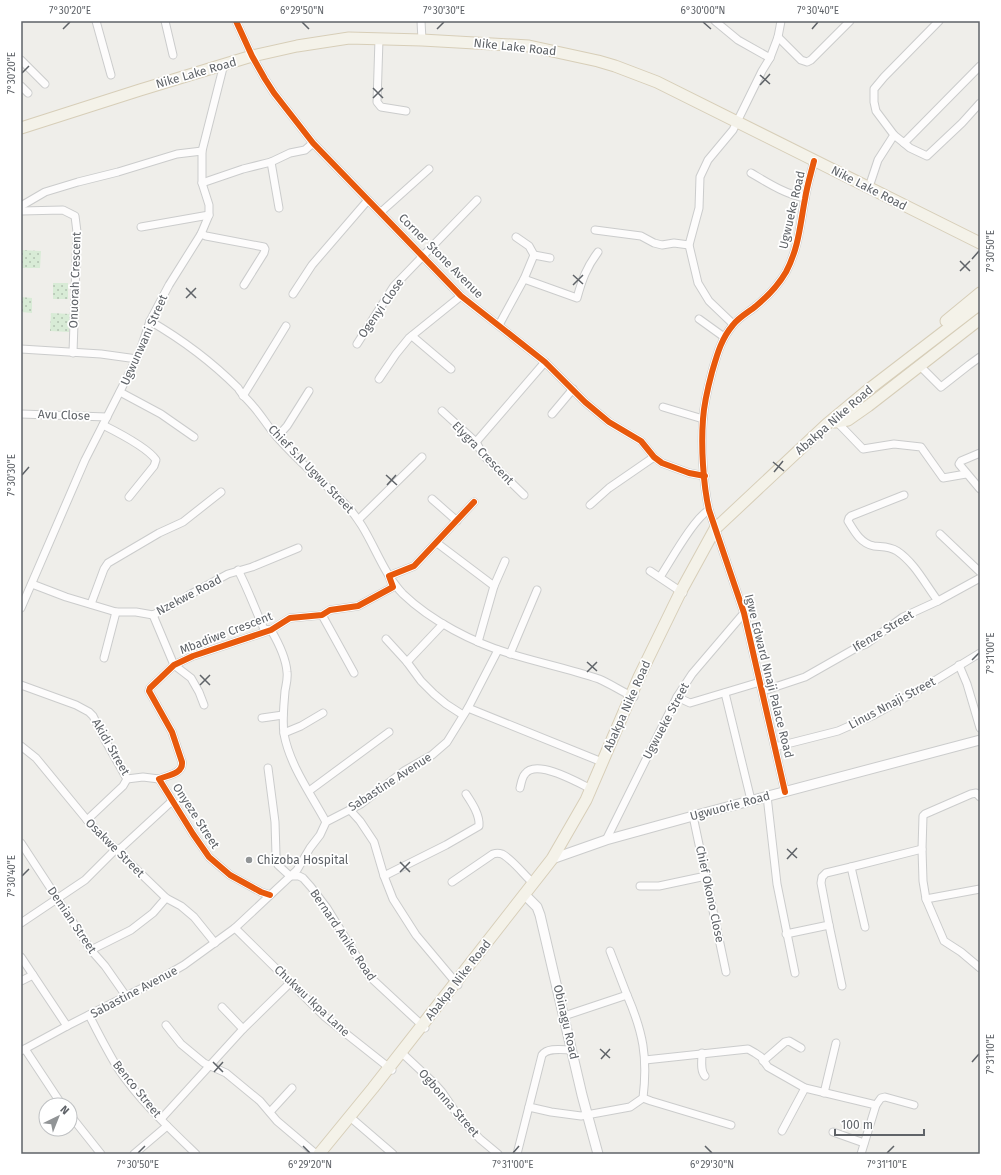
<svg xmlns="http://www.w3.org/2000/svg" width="1001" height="1175" viewBox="0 0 1001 1175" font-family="'Fira Sans',sans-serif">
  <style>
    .green { fill: url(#green-dots) }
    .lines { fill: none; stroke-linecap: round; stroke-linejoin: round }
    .minor-casing { stroke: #cbcccc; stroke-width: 9 }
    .tertiary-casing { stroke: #cbcccc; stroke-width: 11 }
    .primary-casing { stroke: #d7ceb8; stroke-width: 13 }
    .minor { stroke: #fdfcfc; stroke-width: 7 }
    .tertiary { stroke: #fdfcfc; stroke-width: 9 }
    .primary { stroke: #f4f2e9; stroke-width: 11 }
    .cycleway-casing { stroke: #fff; stroke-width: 8 }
    .cycleway { stroke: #e8590c; stroke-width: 6 }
    .ticks { fill: none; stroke: #5f6368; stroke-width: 1.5 }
    .poi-dot { fill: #919496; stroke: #fff; stroke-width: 1.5 }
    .labels { text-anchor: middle; stroke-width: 3.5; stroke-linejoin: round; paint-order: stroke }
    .street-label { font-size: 12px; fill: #5f6368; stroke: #fff }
    .poi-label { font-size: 12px; fill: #5f6368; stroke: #fff; text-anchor: start }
    .neatline { fill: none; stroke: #5f6368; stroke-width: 1.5 }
    .ticks-label { font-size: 10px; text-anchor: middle; fill: #5f6368 }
  </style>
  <defs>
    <pattern id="green-dots" width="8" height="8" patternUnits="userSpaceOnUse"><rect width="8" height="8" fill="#d8ebd6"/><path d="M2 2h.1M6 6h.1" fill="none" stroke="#b2c2b1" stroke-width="1.8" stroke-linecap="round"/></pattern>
  </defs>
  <rect width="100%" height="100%" fill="#efeeea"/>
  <g class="green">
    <polygon points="21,250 41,251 40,268 21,268"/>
    <rect x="53" y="283" width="15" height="16"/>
    <polygon points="21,297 32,298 32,313 21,312"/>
    <polygon points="51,313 70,314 69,332 50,331"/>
  </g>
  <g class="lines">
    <g class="minor-casing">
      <g id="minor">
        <polyline points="96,21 111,75"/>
        <polyline points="165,21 173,55"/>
        <polyline points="236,21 252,56 265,79 274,93 313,143 461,296 545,362 585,402 609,422 641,441 654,457 662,463 689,473 705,476"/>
        <polyline points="421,21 422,40"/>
        <polyline points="715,21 738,40 770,58"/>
        <polyline points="778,37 801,60 807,62 811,60 850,21"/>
        <polyline points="379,39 377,102 381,107 406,111"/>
        <polyline points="21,60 45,84"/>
        <polyline points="21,86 28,93"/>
        <polyline points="894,135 904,143 980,66"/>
        <polyline points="904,143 910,148 927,156 962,123 980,103"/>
        <polyline points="271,162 279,208"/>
        <path d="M751,173C768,183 785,194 805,198"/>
        <polyline points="202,183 243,169 271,162 290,153 305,150 313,143"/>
        <polyline points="869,187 878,160 894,135 876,111 874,102 874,89 884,77 939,21"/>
        <polyline points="21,206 45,192 78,182 118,172 177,154 202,151"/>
        <polyline points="21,211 63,210 75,216 77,232 73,353"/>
        <polyline points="381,212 429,169"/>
        <polyline points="141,227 209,215"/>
        <polyline points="595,230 641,236 654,243 662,245 674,243 689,245"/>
        <polyline points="201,234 206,236 264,247 265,249 264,253 244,285"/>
        <polyline points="534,255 550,258"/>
        <path d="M524,279L577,298C582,280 586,268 598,252"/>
        <polyline points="293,294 312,265 368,200"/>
        <polyline points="699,319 724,337"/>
        <path d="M150,321C181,339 212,362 238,388C242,395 247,399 253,406C262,416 268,427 277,437C298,461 322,481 344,503C371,529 378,568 403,594C431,621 474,643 511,654C540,663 570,669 599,679C611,684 622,692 634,697"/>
        <polyline points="733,324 709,301 698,283 689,245 699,208 700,177 708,160 733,130 762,71 770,58 778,37 781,21"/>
        <polyline points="499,325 524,279 534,255 529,246 516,237"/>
        <polyline points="412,336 451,369"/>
        <polyline points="357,344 394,286 477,200"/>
        <polyline points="21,349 101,354 137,359"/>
        <polyline points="919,365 941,387 969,365 980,357"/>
        <polyline points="379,379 396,354 409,338 461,296"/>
        <polyline points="120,392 161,414 194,437"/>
        <polyline points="243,396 286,326"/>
        <polyline points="663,407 703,419"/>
        <polyline points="442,411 476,442 483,455 524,495"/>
        <polyline points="21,414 107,417"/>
        <polyline points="552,414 573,389"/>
        <polyline points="837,422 863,449 894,444 921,447 943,478 966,474"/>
        <path d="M103,425C117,432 148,448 156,460L154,466L129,497"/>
        <polyline points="277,437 287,426 309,391"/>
        <polyline points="476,442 545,362"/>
        <polyline points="980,453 961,461 959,464 980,489"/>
        <path d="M904,495L851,516L849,518L848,521C854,531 861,544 874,546C883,547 889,546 897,551C915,563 925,584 938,601"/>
        <polyline points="432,499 457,521"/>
        <polyline points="590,505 609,488 654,457"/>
        <polyline points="359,519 422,457"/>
        <polyline points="940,534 980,572"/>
        <polyline points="437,543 494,586 505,561"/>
        <path d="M238,570C248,589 255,609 264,629L271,630C278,642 286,658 287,672C288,678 286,685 285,691C284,705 282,720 284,734C290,766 311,794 326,822"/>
        <polyline points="650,571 683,593"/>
        <path d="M660,577C670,562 694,518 709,510"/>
        <polyline points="32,584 66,597 116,612 136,612 153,615 171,606 189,595 228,574 252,567 298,548"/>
        <polyline points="91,604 104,569 108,563 159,533 183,522 221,492"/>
        <polyline points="21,608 85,460 139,354 150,321 169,285 201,234 209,215 209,205 202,183 202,151 224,64"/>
        <polyline points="153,615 174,665 191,678 199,692 204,705"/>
        <polyline points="322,615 354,673"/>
        <polyline points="386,639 407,662 421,681 434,694 446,704 463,715"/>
        <polyline points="478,642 494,586"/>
        <polyline points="510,654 537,590"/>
        <polyline points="104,658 116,612"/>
        <polyline points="407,662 443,624"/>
        <polyline points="959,665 967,684 980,728"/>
        <polyline points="21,685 76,705 89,712 93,716 105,740 127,779 143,777 159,779"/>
        <polyline points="763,691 805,677 856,648 866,644 903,617 938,601 980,578"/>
        <polyline points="725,693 751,800"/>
        <polyline points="677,697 690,703 760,682"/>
        <polyline points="468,708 602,762"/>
        <polyline points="262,718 283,715"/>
        <polyline points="284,733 301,726 323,713"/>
        <polyline points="21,746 36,758 87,820 102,836 166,898 181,906 194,917 215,943"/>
        <polyline points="775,747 838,731 872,716 931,683 980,653"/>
        <polyline points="268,768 275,822 276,855 278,865 290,876 299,876 303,878 311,887 327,908 369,976 425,1028"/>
        <path d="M520,788C521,784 522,777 525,774C536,758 579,783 591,789"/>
        <polyline points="309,791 389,732"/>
        <path d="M785,792L744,613L709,510C703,484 701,446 703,419C704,404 708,387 712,372C717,355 721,339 733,325C739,317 749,312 756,306C767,297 779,284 786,272C799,247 800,225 805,199C807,186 811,173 814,161"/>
        <polyline points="767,796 777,884 795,973"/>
        <polyline points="980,797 976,793 971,794 925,814 923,816 922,849 923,881 926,899 944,941 961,952 980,968"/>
        <polyline points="350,810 360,821 374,842 384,876 393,899 416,935 458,985"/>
        <polyline points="693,816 726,972"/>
        <polyline points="87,820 123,786 127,779"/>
        <polyline points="606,840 677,697 692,674 744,613"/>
        <polyline points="21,843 91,950 105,966 126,996"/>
        <polyline points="851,867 865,927"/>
        <path d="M384,876L446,845L479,826C480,815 472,803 466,794"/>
        <path d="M452,882L493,854C496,853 499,853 502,854C512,859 525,876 533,883"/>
        <polyline points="640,886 659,886 706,876"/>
        <path d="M270,895L261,892L230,875L209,857L193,834L159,779C168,775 183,774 182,762L172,732L149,691L150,688L174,665L193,656L271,630L290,618L322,615L330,610L358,606L393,587L389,576L414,566L474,502"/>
        <polyline points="926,899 980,889"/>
        <polyline points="21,923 85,880 116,849 121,848 172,801"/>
        <polyline points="235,928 325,1017 392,1070"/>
        <polyline points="786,934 829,925"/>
        <polyline points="91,950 131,930 153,913 166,898"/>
        <polyline points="610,951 627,995"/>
        <polyline points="21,957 67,1026"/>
        <polyline points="21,981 33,975"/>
        <polyline points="842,986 829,925 821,883 822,877 826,873 851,867 922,849"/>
        <polyline points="222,1007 243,1029"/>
        <path d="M89,1015C98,1033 107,1050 117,1067C139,1100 168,1127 196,1154"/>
        <polyline points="166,1025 181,1044 204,1063 226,1073 260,1101 277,1121 316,1154"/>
        <polyline points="25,1049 62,1105"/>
        <polyline points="21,1051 67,1026 158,980 184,965 235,928 297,870 310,848 320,835 326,822 361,804 404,771 432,755 447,742 468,708 498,650"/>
        <polyline points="401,1052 434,1083 442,1092 459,1117 480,1139 498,1154"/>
        <path d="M702,1053C702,1060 700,1071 705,1076"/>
        <polyline points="645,1060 748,1049 755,1053 761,1057 768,1067 805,1088 876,1105 881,1098 885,1097 914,1105"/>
        <polyline points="763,1061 785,1042 789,1041 801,1048"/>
        <polyline points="824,1093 836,1043"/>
        <polyline points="643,1098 651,1101 731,1125"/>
        <path d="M529,1107L551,1112L581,1116L630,1107L643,1098C648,1057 643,1032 627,995L564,1016"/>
        <polyline points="270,1112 292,1088"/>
        <polyline points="70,1115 101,1154"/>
        <polyline points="350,1117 393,1154"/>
        <polyline points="161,1119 243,1029 290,983"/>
        <polyline points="782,1131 805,1088"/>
        <polyline points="833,1132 864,1143"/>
        <polyline points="134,1154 167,1126"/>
        <path d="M517,1154L542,1055C548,1047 563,1050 572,1050"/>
        <polyline points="861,1154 876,1105"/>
      </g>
    </g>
    <g class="tertiary-casing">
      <g id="tertiary">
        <polyline points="552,859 606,840 693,816 980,740"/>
        <polyline points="525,895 537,907 540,915 582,1095 598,1154"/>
      </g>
    </g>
    <g class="primary-casing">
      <g id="primary">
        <polyline points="21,128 140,90 252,56 297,46 349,38 422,40 529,46 598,61 615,66 657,82 980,243"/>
        <polyline points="946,321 980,293"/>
        <polyline points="835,422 848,420 868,406 980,319"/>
        <polyline points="319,1154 373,1088 552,859 586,800 639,677 681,591 715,529 827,424 868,390 980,304"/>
      </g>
    </g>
    <use href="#minor" class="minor"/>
    <use href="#tertiary" class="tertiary"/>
    <use href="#primary" class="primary"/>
    <g class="cycleway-casing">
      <g id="cycleway">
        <polyline points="236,21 252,56 265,79 274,93 313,143 461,296 545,362 585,402 609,422 641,441 654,457 662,463 689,473 705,476"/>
        <path d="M785,792L744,613L709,510C703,484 701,446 703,419C704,404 708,387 712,372C717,355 721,339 733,325C739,317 749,312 756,306C767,297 779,284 786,272C799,247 800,225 805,199C807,186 811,173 814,161"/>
        <path d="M270,895L261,892L230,875L209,857L193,834L159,779C168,775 183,774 182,762L172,732L149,691L150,688L174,665L193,656L271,630L290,618L322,615L330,610L358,606L393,587L389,576L414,566L474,502"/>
      </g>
    </g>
    <use href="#cycleway" class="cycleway"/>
  </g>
  <path class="ticks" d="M302,22L309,29M703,22L711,29M63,29L70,22M437,29L444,22M812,29L818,22M22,73L29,66M760,75L770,84M760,85L770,74M373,88L383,98M373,98L383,88M972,259L979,251M960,261L970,271M960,271L970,261M573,275L583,284M573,285L583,275M186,288L196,298M186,298L196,288M773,462L784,471M774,472L783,461M22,475L29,467M386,475L397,485M387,485L396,475M972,660L979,653M587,662L597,671M587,672L597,662M200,675L210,685M200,685L210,675M787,849L797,858M787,859L797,848M400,862L410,872M400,872L410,862M22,876L29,869M600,1049L610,1058M601,1059L610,1049M213,1062L223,1072M972,1062L979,1054M214,1072L223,1062M303,1146L310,1153M705,1146L712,1153M138,1153L145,1146M513,1153L519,1146M887,1153L894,1146"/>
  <circle class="poi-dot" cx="249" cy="860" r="4"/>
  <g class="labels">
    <g class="street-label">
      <text transform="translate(515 47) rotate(6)" y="4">Nike Lake Road</text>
      <text transform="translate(196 73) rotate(-16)" y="4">Nike Lake Road</text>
      <text transform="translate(869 188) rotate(27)" y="4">Nike Lake Road</text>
      <text transform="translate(792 210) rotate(-77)" y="4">Ugwueke Road</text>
      <text transform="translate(441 256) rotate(45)" y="4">Corner Stone Avenue</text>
      <text transform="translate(75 280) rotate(-88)" y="4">Onuorah Crescent</text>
      <text transform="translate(381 308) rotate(-55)" y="4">Ogenyi Close</text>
      <text transform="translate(144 340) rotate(-66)" y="4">Ugwunwani Street</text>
      <text transform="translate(64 415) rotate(2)" y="4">Avu Close</text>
      <text transform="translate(834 420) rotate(-41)" y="4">Abakpa Nike Road</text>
      <text transform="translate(483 453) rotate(46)" y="4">Elygra Crescent</text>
      <text transform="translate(311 469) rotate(46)" y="4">Chief S.N Ugwu Street</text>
      <text transform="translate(189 595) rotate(-28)" y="4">Nzekwe Road</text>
      <text transform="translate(883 631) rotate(-31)" y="4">Ifenze Street</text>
      <text transform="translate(226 633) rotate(-21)" y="4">Mbadiwe Crescent</text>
      <text transform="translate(769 676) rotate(76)" y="4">Igwe Edward Nnaji Palace Road</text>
      <text transform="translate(892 703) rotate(-28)" y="4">Linus Nnaji Street</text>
      <text transform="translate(627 706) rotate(-66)" y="4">Abakpa Nike Road</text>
      <text transform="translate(666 721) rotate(-62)" y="4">Ugwueke Street</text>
      <text transform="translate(111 747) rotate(60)" y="4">Akidi Street</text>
      <text transform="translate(390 782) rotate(-33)" y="4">Sabastine Avenue</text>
      <text transform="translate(730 806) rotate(-15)" y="4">Ugwuorie Road</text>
      <text transform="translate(196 816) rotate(57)" y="4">Onyeze Street</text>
      <text transform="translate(115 848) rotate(45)" y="4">Osakwe Street</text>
      <text transform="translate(710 894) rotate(78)" y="4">Chief Okono Close</text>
      <text transform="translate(72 920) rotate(56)" y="4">Demian Street</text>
      <text transform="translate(343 935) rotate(56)" y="4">Bernard Anike Road</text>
      <text transform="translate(458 980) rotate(-52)" y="4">Abakpa Nike Road</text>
      <text transform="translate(134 992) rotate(-28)" y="4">Sabastine Avenue</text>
      <text transform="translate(312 1001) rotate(43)" y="4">Chukwu Ikpa Lane</text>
      <text transform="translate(566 1022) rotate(77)" y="4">Obinagu Road</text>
      <text transform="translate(137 1089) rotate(51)" y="4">Benco Street</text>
      <text transform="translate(449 1103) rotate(49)" y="4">Ogbonna Street</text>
    </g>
    <g class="poi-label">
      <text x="257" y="864">Chizoba Hospital</text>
    </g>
  </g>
  <rect width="1001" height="1175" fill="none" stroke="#ffffff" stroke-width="44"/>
  <g transform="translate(58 1117) rotate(43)"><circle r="19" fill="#ffffff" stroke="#bfc1c3"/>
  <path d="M0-3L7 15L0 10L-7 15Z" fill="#919496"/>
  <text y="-6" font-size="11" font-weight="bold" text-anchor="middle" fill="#5f6368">N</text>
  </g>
  <path d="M835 1129v6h89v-6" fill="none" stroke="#5f6368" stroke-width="2"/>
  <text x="841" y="1129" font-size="12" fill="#5f6368" stroke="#ffffff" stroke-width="3" paint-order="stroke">100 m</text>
  <rect x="22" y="22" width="957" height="1131" class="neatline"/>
  <g class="ticks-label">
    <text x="70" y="14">7°30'20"E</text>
    <text x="302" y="14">6°29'50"N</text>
    <text x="444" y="14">7°30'30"E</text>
    <text x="703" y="14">6°30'00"N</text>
    <text x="818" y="14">7°30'40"E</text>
    <text transform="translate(11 73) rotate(-90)" y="4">7°30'20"E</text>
    <text transform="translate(990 251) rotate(-90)" y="4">7°30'50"E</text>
    <text transform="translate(11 475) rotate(-90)" y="4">7°30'30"E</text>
    <text transform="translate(990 653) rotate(-90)" y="4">7°31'00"E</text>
    <text transform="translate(11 876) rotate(-90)" y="4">7°30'40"E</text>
    <text transform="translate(990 1054) rotate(-90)" y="4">7°31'10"E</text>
    <text x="138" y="1168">7°30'50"E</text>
    <text x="310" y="1168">6°29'20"N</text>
    <text x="513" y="1168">7°31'00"E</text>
    <text x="712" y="1168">6°29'30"N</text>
    <text x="887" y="1168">7°31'10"E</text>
  </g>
</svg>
